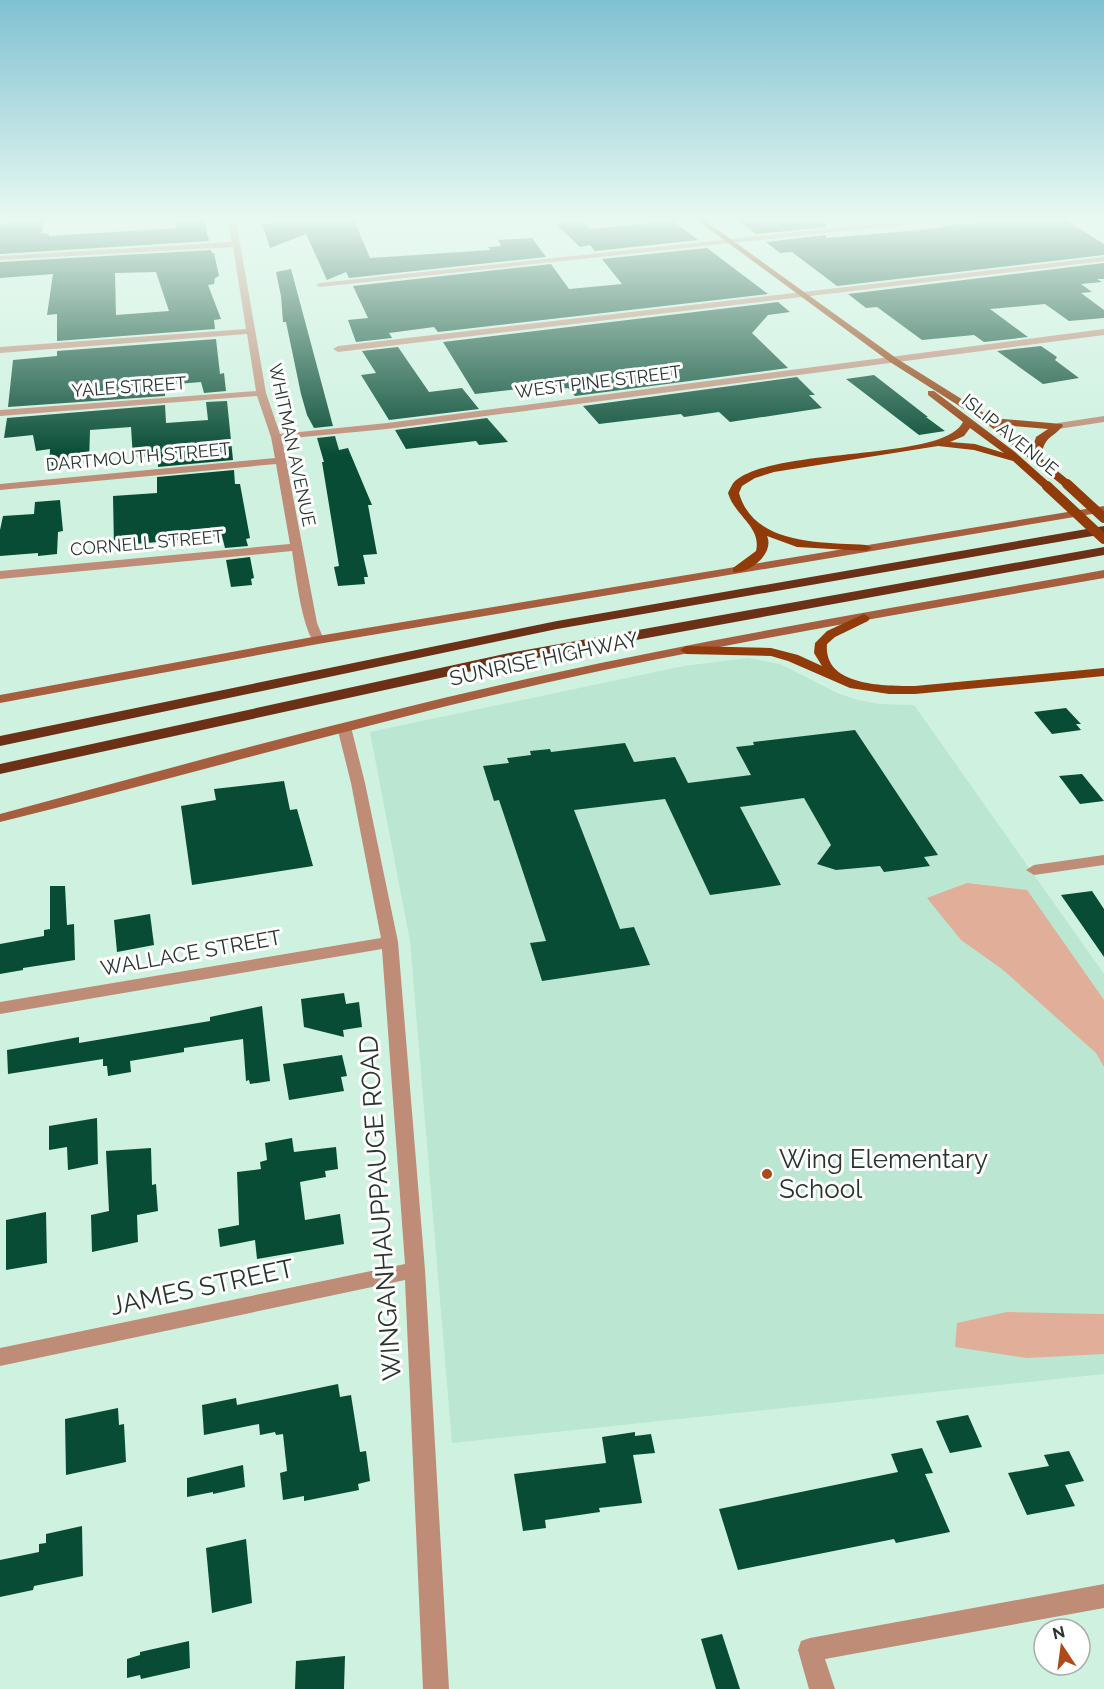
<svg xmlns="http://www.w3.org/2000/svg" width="1104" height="1689" viewBox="0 0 1104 1689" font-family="Raleway,sans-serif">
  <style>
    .built { fill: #bbe6d1 }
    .green { fill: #e1ae99 }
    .building { fill: #084c35; fill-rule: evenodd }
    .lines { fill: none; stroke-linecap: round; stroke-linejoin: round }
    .minor { fill: #be8c77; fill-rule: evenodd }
    .tertiary { fill: #be8c77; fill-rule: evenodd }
    .secondary { fill: #a65e3f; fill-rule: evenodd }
    .primary { fill: #923b0a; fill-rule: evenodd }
    .motorway { fill: #6b3015; fill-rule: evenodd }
    .primary-bridge { stroke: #923b0a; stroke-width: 10 }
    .poi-dot { fill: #ad4a16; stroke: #fff; stroke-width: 2 }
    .labels { text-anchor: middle; stroke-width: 6; stroke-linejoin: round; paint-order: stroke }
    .far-street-label { font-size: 18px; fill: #27352e; stroke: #fff }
    .street-label { font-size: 21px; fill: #27352e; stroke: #fff }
    .near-poi-label { font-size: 26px; fill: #27352e; stroke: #fff; text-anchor: start }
    .near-street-label { font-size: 26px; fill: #27352e; stroke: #fff }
  </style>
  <rect width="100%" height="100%" fill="#cef1e0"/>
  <polygon class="built" points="748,658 780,664 837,693 858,700 879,704 914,705 1104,974 1104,1374 452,1443 410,941 370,732 684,666"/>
  <g class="green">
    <polygon points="967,883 1027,890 1104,1000 1104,1067 1096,1053 1002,969 961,940 927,898"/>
    <polygon points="1007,1312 1104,1314 1104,1354 1027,1358 955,1347 957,1323"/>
  </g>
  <g class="building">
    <polygon points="175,220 204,220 209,241 0,254 0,224 43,221 42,233 49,234 49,236 177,228"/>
    <polygon points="328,220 354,220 370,258 491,250 488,247 501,246 498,240 532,238 546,257 349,278 346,272 327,280 306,234 270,248 262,224"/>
    <polygon points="738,220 825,220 826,227 756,234"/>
    <polygon points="1013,220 1065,220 1104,244 1104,255 837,286 792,252 780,253 766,242 826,235 826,238 920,230 944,227 942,226"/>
    <polygon points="582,221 590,229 673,221 698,240 595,251 590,245 580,247 555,223"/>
    <polygon points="707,248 768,294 438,332 434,327 389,333 392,338 356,342 348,320 368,318 353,286 551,264 569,289 622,284 602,259"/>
    <path d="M211,250L212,253H214L219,276L215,278L214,284L208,285L221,319L214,320L215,329L57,341V314L47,315L53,274L0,278V262ZM156,272L169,311L116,315L115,273Z"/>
    <polygon points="1104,263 1104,279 1097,279 1102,282 1081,284 1092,292 1081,293 1104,310 1104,318 1069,321 1045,304 990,309 1028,337 984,342 974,335 922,340 877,307 866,308 848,294"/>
    <polygon points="291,269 333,426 314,428 307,415 301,394 286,322 283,322 281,296 276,272"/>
    <polygon points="778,302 790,312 768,315 752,333 788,368 575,396 568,388 523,394 519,389 475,394 443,342"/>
    <polygon points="216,339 220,374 224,373 226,391 204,393 201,382 165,385 165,396 8,407 13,360 57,356 57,351"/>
    <polygon points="1041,346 1057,357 1055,360 1079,378 1043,384 997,351"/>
    <polygon points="398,347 429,392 462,388 479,409 389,420 361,375 376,373 362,351"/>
    <polygon points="874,375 928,417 926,417 945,431 919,435 846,379"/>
    <polygon points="797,377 815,395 809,395 822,408 730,422 719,412 684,417 681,414 599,424 583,406"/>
    <polygon points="227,401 233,460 158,467 158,456 133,458 131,427 90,430 89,462 49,466 50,449 36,451 33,435 4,438 7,418 165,405 166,423 208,420 206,402"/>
    <polygon points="487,418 508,442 479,445 476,441 406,449 395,430"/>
    <polygon points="335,436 339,450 348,448 372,505 368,505 377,554 363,555 368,577 364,577 365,584 338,586 334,567 339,566 322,462 324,462 317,438"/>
    <polygon points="234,470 235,484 240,484 250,538 246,539 248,546 225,548 222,536 114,546 113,496 157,493 157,477"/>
    <polygon points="60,500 63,531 58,532 57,554 38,556 38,553 0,556 0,530 3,516 34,514 35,502"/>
    <polygon points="250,557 254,578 251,579 252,585 231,587 226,560"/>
    <polygon points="1066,708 1081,724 1076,724 1081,730 1052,734 1034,712"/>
    <polygon points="855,730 938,855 924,857 930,866 884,872 880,866 836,870 817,864 831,845 804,798 740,807 781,885 710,895 665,799 574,810 620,929 634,927 650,965 542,981 530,943 546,941 499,800 494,801 483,766 509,763 507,758 531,755 530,751 550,749 551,752 625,743 634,762 675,757 688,783 751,775 736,747 754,745 753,742"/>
    <polygon points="1082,774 1104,801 1080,804 1059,776"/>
    <polygon points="284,781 290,810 297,809 313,866 192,885 181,806 216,800 214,789"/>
    <polygon points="50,886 65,886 67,925 74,924 75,960 23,968 23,970 0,974 0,944 44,936 44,930 50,929"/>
    <polygon points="1092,891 1104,909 1104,957 1061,895"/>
    <polygon points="150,914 154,945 117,952 114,920"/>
    <polygon points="344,993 346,1004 359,1002 362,1027 343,1030 344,1037 304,1027 301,999"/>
    <polygon points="262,1006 270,1081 250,1084 249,1080 246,1081 243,1039 184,1048 184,1052 130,1061 131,1072 108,1076 107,1066 103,1066 103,1059 8,1074 7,1050 79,1037 79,1043 210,1021 210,1017"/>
    <polygon points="342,1055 347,1076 341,1077 344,1091 289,1100 283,1064"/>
    <polygon points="97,1118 98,1164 68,1170 67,1147 49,1150 49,1126"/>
    <polygon points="292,1138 294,1152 336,1147 338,1169 325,1171 326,1177 300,1182 305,1220 340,1214 344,1244 257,1259 255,1240 220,1247 218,1229 239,1225 237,1172 261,1169 260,1162 267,1160 265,1143"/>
    <polygon points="151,1148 152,1185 156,1184 158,1211 137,1215 138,1242 92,1252 91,1215 109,1211 106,1151"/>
    <polygon points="46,1212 47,1263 6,1270 6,1220"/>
    <polygon points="338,1384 340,1397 351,1395 360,1452 366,1451 370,1481 358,1484 359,1490 304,1501 304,1496 283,1500 280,1473 287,1471 283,1434 276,1435 275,1432 260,1435 259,1424 204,1435 202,1405 236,1398 237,1405"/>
    <polygon points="118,1408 119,1425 124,1424 126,1462 66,1475 65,1419"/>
    <polygon points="968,1415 982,1447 950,1453 936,1421"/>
    <polygon points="635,1432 635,1436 651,1434 655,1453 633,1455 642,1503 599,1508 600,1512 545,1520 546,1528 523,1531 514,1474 606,1463 602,1437"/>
    <polygon points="922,1448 933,1473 925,1474 950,1532 896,1543 894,1539 738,1570 719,1509 898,1472 891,1454"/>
    <polygon points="1069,1451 1084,1481 1065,1485 1075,1506 1027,1515 1008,1473 1049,1466 1044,1455"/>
    <polygon points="243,1465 245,1487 213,1494 213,1492 187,1497 187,1478"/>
    <polygon points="82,1526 83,1576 34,1586 33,1590 0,1597 0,1560 39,1552 39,1544 46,1543 46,1534"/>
    <polygon points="246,1539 252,1603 212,1613 206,1548"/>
    <polygon points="722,1634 740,1689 716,1689 701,1639"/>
    <polygon points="189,1641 190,1668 141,1679 140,1675 127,1678 127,1659 140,1655 140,1652"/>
    <polygon points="345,1656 344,1689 295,1689 296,1661"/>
  </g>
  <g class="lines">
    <g class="minor">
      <path d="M228,220H236L266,393L280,434L387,423L1104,329V335L387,429L282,439L317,623L324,640L318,644C303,640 295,568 292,551L0,579V571L290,544L276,464L0,490V484L275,458L271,437L257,396L0,416V410L256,391L247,334L0,353V347L246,329L233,247L0,260V256L232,242Z"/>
      <polygon points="910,220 931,220 927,222 320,287 316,285 320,283"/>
      <polygon points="1104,257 1104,261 338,352 333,349 338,346"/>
      <polygon points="344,723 351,727 365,783 398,942 425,1270 449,1689 423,1689 405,1280 0,1366 0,1348 405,1264 382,949 0,1014 0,1002 381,938 351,783 337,727"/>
      <polygon points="1104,855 1104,865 1034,875 1026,870 1034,865"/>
      <polygon points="1104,1584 1104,1608 825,1659 835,1689 809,1689 798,1650 801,1641 810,1638"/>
    </g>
    <polygon class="tertiary" points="1104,416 1104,422 1058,429 1053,426 1058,423"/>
    <g class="secondary">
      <polygon points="1104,506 1104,512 318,644 0,703 0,695 318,636"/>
      <path d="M1104,570V578C918,611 730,642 545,683C362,724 182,777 0,822V814C181,765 362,715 545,675C730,634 918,604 1104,570Z"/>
    </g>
    <g class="primary">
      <path d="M697,220H704L896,358L992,418L1062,424L1063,426C1049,441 1047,434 1040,457L1071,482V486H1063L986,423L890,362ZM1001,425L1048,429L1036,437L1032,450Z"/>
      <path d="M928,391H934L1015,452L1051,484V488H1043L1013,461L974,450L938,446L774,472L755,478L742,486L739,493C754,546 822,542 866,545L872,548L866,551L797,547L767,536C775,553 749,575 733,572V568L756,551C762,527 734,515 728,493C730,489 732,484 735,481C777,446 943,462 963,422L928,395ZM970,428L1004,453L975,444L950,442L964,436Z"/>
      <path d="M864,614L870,618L868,621L835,637L827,644C823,687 886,686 915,686L1104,668V676L915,694H889L850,688L788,661L771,656L686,654L680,650L686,646L771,648L798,655L822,666L814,653L815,643L827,631Z"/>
    </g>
    <g class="motorway">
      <polygon points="1104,526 1104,534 557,629 0,746 0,736 557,621"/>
      <polygon points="1104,547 1104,555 509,663 0,774 0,764 509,653"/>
    </g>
    <g class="primary-bridge">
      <polyline points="1067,484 1104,518"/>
      <polyline points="1047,486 1104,539"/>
    </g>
  </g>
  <linearGradient id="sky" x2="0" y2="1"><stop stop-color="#80c1d2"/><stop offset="0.48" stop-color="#e9f9f1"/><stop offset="1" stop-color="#e9f9f1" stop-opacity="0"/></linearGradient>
  <rect width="1104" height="456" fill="url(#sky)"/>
  <circle class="poi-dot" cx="767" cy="1174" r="6"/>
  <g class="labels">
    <g class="far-street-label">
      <text transform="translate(598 382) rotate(-7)" y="6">WEST PINE STREET</text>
      <text transform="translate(129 387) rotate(-4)" y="6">YALE STREET</text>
      <text transform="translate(1010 435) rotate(39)" y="6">ISLIP AVENUE</text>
      <text transform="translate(292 445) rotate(78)" y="6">WHITMAN AVENUE</text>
      <text transform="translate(138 457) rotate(-5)" y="6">DARTMOUTH STREET</text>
      <text transform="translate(147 543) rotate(-5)" y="6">CORNELL STREET</text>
    </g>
    <g class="street-label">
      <text transform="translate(544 659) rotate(-12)" y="7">SUNRISE HIGHWAY</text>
      <text transform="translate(191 953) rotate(-10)" y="7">WALLACE STREET</text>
    </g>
    <g class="near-poi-label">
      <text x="779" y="1168">Wing Elementary<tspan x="779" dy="30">School</tspan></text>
    </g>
    <g class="near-street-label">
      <text transform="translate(380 1208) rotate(-94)" y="9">WINGANHAUPPAUGE ROAD</text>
      <text transform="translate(202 1287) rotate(-12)" y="9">JAMES STREET</text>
    </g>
  </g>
  <g transform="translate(1062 1647) rotate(347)"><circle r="28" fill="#ffffff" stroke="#a9aeab" stroke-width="1.5"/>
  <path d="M0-4.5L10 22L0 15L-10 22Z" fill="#ad4a16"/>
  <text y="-9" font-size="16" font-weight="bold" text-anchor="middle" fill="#27352e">N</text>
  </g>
</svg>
